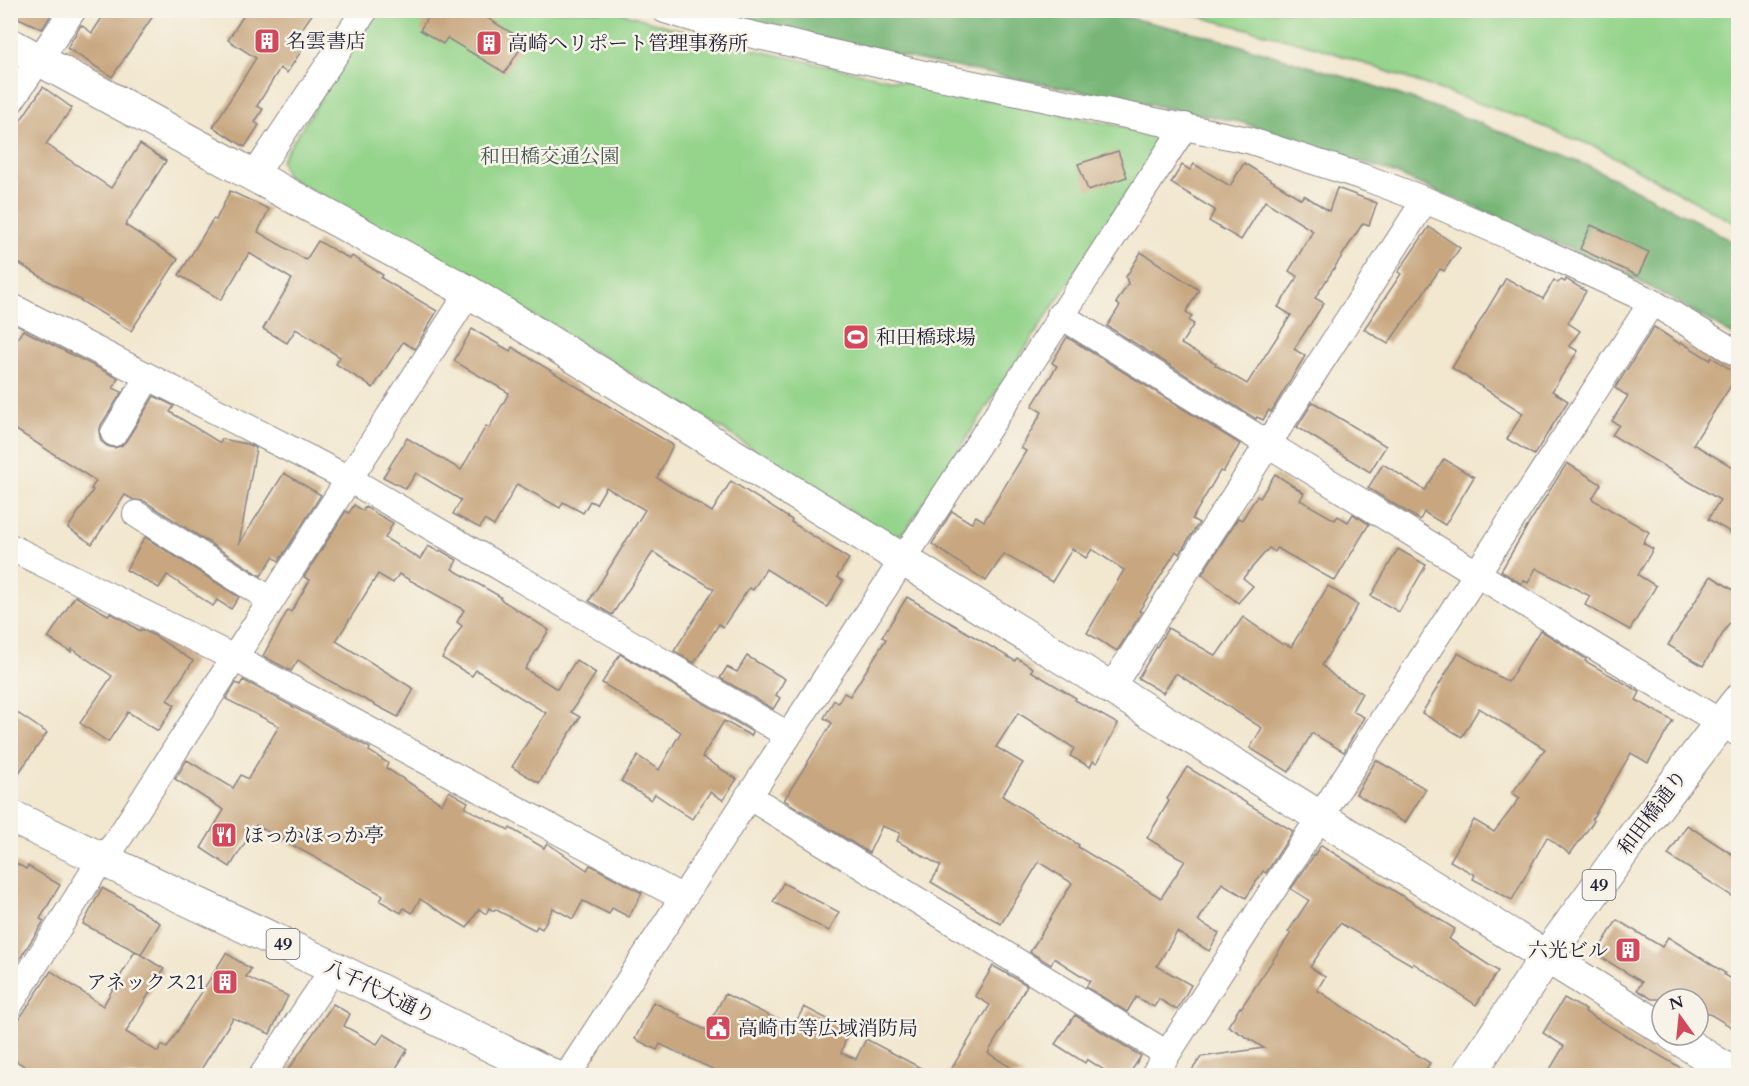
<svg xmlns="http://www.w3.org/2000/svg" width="1749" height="1086" viewBox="0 0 1749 1086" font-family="Cardo,'Noto Serif JP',serif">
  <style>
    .green { fill: #94d48b; stroke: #5b7b63; stroke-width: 1.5 }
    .forest { fill: #77b677; stroke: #4c6c59; stroke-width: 1.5 }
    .building { fill: #c8a780 }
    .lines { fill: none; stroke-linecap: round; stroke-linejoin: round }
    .minor-casing { stroke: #8a8485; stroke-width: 28 }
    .tertiary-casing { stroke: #8a8485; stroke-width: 34 }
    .primary-casing { stroke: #8a8485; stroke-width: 35 }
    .minor { stroke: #fff; stroke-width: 26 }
    .tertiary { stroke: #fff; stroke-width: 32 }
    .primary { stroke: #fff; stroke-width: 33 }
    .labels { text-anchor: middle; stroke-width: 5; stroke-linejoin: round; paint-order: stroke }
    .shield { fill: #f7f3e8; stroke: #62616f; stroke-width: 1.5 }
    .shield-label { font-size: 18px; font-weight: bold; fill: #22223b }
    .poi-label { font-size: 20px; fill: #22223b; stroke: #f7f3e8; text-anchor: start }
    .park-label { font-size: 20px; fill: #445753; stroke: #f7f3e8 }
    .street-label { font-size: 20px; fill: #22223b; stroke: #f7f3e8 }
  </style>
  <rect width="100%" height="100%" fill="#f7f3e8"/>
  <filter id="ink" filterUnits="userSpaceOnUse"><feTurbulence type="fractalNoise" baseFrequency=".0167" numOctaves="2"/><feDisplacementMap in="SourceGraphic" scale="12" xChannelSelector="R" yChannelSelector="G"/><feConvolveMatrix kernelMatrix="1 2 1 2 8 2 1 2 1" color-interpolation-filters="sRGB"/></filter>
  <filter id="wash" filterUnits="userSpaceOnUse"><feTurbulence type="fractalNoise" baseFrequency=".008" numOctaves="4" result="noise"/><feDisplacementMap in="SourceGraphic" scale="24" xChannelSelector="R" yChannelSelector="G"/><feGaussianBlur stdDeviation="1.35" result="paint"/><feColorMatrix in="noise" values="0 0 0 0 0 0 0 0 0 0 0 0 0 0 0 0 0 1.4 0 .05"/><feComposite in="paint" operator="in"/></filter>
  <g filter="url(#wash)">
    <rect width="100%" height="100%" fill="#f2e7cf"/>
    <g class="green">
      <polygon points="378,10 616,11 727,44 939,90 1155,133 1159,145 904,533 890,536 684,405 476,282 286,176 281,160"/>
      <polygon points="1177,11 1738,11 1738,225 1598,148 1530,121 1317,47"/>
    </g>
    <polygon class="forest" points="714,11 1099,11 1205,35 1262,52 1365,83 1469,119 1591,167 1698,222 1738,245 1738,338 1661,293 1621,272 1505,220 1389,171 1240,122 924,61 755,22"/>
    <g id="blocks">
      <g class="building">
        <polygon points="10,10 54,10 42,29 10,14"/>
        <polygon points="107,10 157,10 112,77 67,48 81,25 92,33"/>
        <polygon points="247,10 315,10 297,36 307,42 287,73 280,68 257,106 263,109 255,122 259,125 245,147 213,127 256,58 228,40"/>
        <polygon points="432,10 474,10 525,41 505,73 447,38 443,44 420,30"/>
        <polygon points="43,87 72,108 46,144 111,188 140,144 166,161 125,225 178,259 131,331 10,258 10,136"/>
        <polygon points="1118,151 1127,177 1088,190 1078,164"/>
        <polygon points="1244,163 1301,199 1304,195 1329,211 1337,188 1377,203 1369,225 1363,223 1315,298 1324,303 1294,349 1305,356 1271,412 1269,410 1263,420 1257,417 1256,419 1107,326 1120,306 1116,303 1128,284 1126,277 1141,252 1199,290 1186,312 1192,316 1189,321 1194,324 1181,344 1216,363 1215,365 1247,384 1291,315 1278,307 1298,277 1289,271 1313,231 1265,201 1241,240 1209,221 1215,210 1171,183 1182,165 1190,170 1194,164 1230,186"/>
        <polygon points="230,191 269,209 258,232 306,260 318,241 350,259 352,256 383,275 381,278 437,311 415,349 403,342 373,388 336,364 340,357 296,329 287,343 263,329 292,279 249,253 221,300 179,275 213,219 216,220"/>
        <polygon points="1591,225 1649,252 1638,276 1580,249"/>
        <polygon points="1429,227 1460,248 1444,271 1440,269 1388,344 1364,329 1401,274 1398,272"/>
        <polygon points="1506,278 1543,299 1554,280 1558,283 1561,280 1565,282 1566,279 1586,291 1568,323 1580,331 1569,346 1578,351 1552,391 1568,401 1534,455 1507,439 1523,413 1452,368"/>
        <polygon points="1654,327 1680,344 1681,342 1710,360 1712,357 1738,375 1693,444 1738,470 1738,537 1708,519 1720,500 1612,435 1619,425 1612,421 1628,396 1615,388"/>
        <polygon points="472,329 510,351 512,347 673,445 657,478 712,512 731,481 792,520 791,522 849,559 837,577 843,581 827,607 766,569 753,590 749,588 723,627 719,624 694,663 674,651 714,589 653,552 612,615 589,601 645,510 606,487 596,504 590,501 583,513 563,502 560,508 517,484 494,526 484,520 480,528 453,514 461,500 416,473 406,489 383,477 407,438 461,470 486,426 489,428 509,393 454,361"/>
        <polygon points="23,330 118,378 113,388 122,392 101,425 99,432 101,441 107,446 114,448 121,446 126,441 154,396 174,406 170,412 220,443 222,439 247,444 256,448 239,544 284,473 321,495 279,561 273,557 261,576 144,501 134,500 125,495 92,544 68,528 93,490 91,489 96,481 10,426 10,349"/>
        <polygon points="1067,337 1240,444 1223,472 1220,471 1192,519 1199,523 1179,554 1176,551 1139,611 1142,612 1117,651 1087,633 1124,570 1092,549 1086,558 1072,549 1052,582 1004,554 986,581 932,544 952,511 971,523 976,516 984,521 1026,451 1021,448 1042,412 1032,406 1057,366 1052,363"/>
        <polygon points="1313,402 1386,446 1370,472 1297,427"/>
        <polygon points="1444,459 1474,477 1445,525 1424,512 1420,520 1368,488 1383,464 1425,490"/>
        <polygon points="1567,463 1601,484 1592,499 1649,532 1643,543 1653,549 1638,575 1656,586 1630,630 1585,605 1590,596 1536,568 1528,583 1523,580 1521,584 1501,571 1525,530"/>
        <polygon points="1275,474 1304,493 1300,500 1335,520 1338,516 1348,522 1353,514 1369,524 1335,581 1277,548 1275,552 1269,548 1243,578 1253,586 1238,603 1202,574 1238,518 1242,520 1257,496 1260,498"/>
        <polygon points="354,505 363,511 365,507 393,523 385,538 420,559 428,546 439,552 440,550 457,560 452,569 501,597 500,599 549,630 525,669 557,689 576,660 596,673 571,712 580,717 539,783 512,767 546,713 476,670 472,676 442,658 462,626 457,622 464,610 399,574 393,583 378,574 336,641 414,689 398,717 328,680 298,660 291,671 263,656 288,610 291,612 310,580 304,577 346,511 349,513"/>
        <polygon points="145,537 239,597 231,609 217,600 213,606 167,575 159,588 126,570"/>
        <polygon points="1398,549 1426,565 1399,612 1371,596"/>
        <polygon points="1711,576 1738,593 1738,609 1703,666 1668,645"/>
        <polygon points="1328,586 1358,605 1322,665 1336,678 1362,693 1352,711 1364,717 1344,752 1312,733 1289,772 1250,748 1262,728 1176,673 1163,693 1138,678 1168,628 1216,656 1243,617 1283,645 1284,643 1291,647"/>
        <polygon points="75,596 108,615 110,613 123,620 140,631 141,629 155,636 193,661 167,700 175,705 158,731 128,712 108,742 80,723 112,676 72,649 71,652 48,638"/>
        <polygon points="907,597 1015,661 1017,658 1033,668 1031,671 1076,698 1075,700 1118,724 1097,763 1093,761 1090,767 1070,756 1074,748 1018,713 996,747 1023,763 1002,796 1079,845 1078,847 1161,898 1185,861 1147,838 1169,801 1167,799 1187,767 1293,831 1266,873 1263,871 1246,898 1222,883 1198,921 1219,933 1209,951 1177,932 1157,966 1191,985 1177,1010 1159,999 1154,1007 1136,997 1127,1012 1086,987 1090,981 1054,958 1051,965 1030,952 1072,883 1039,862 1001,924 931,882 941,866 897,841 900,833 882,826 869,853 784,800 832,723 824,718 834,700 838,703 844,693 850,696 886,639 882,637"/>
        <polygon points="1540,630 1586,659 1585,661 1640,692 1636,700 1673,721 1648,763 1631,753 1592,819 1594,821 1570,854 1547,837 1512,900 1473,879 1475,875 1450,861 1474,820 1494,832 1520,798 1512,793 1545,749 1479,708 1462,737 1422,713 1458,653 1508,682"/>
        <polygon points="620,654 753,732 751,736 724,721 702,757 737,779 723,800 710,792 692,819 655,794 651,800 621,781 638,756 659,770 681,732 602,683"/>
        <polygon points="747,656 785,679 776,695 780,698 773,709 720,678 727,667 737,672"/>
        <polygon points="243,680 370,748 369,751 388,763 386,768 442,804 449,791 468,802 465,808 509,830 510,828 544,848 547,843 587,870 590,865 642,893 629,917 612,908 609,914 583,901 573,919 553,908 542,929 537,926 535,930 495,909 494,911 489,908 486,914 479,909 467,928 420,899 412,913 404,908 401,913 380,901 383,895 256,825 230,867 201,848 224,810 175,779 187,760 233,788 241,775 248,779 279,726 226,699 236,683 240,685"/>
        <polygon points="10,708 47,733 10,785"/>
        <polygon points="1376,760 1426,789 1405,823 1356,794"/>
        <polygon points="1687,825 1738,858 1738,900 1668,855"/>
        <polygon points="1321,845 1455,929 1449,939 1498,971 1476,1005 1413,963 1412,965 1340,923 1310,967 1325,977 1317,990 1430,1063 1422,1076 1188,1076 1201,1057 1264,1048 1228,1026 1240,1007 1241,1008 1291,933 1288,932 1309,900 1291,889"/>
        <polygon points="10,860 26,869 28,866 60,885 40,919 44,921 10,974"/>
        <polygon points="783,883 839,912 829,931 773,902"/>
        <polygon points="102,888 132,904 132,905 160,923 141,954 83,924"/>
        <polygon points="1617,920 1662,947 1668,937 1725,973 1724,975 1738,983 1738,1031 1698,1007 1698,999 1652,999 1637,990 1642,982 1596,954"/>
        <polygon points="135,951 164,969 126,1032 158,1052 162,1045 167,1048 226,953 251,969 246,977 288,996 270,1034 233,1018 197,1076 40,1076 10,1057 10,1033 51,971 103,1006"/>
        <polygon points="993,966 1027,985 988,1053 1024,1076 947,1076 990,1005 975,996"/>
        <polygon points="725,994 793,1027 804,1007 849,1030 841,1053 856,1059 866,1039 936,1076 727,1076 660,1044 657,1050 635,1039 653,1002 680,1015 679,1017 706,1030"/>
        <polygon points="1564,998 1586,1010 1585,1012 1695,1076 1546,1076 1564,1046 1543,1033"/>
        <polygon points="333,1004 350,1014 344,1026 377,1044 384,1034 408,1049 391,1076 284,1076"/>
        <polygon points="1075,1015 1141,1056 1128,1076 1113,1076 1087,1059 1085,1063 1055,1044"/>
      </g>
    </g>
  </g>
  <g filter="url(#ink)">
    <use href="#blocks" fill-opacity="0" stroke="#8a8485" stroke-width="1.5"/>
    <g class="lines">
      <g class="minor-casing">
        <g id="minor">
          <polyline points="665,10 732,30 920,73 1248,140 1369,179 1425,200 1518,240 1652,302 1738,354"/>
          <polyline points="10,102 73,10"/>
          <polyline points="254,176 365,10"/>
          <polyline points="10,306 349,479 788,735"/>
          <polyline points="1060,315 1597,648 1738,733"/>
          <polyline points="114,433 148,377"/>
          <polyline points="136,514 271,600"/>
          <polyline points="10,547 234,658 683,898"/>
          <polyline points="1111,688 1425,200"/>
          <polyline points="748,796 1167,1054"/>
          <polyline points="10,1004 101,860 115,844 469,292"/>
          <polyline points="262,1076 334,968"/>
          <polyline points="567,1076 1185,126"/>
          <polyline points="1153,1076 1652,302"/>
        </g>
      </g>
      <g class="tertiary-casing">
        <g id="tertiary">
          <polyline points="10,44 469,292 1662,1028"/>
          <polyline points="1673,1035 1737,1076"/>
        </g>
      </g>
      <g class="primary-casing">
        <g id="primary">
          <polyline points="10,816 334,968 553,1076"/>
          <polyline points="1468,1076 1547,956 1632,839 1738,701"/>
        </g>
      </g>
      <use href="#minor" class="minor"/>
      <use href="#tertiary" class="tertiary"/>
      <use href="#primary" class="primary"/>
    </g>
  </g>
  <defs>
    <g id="building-square" transform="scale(1.35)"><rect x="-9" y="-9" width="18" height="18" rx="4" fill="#d1495b" stroke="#f7f3e8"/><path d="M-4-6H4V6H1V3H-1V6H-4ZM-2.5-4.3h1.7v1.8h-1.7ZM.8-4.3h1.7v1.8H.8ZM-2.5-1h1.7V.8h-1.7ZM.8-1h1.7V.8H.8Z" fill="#fff"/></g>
    <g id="stadium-square" transform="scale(1.35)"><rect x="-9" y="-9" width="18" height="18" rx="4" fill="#d1495b" stroke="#f7f3e8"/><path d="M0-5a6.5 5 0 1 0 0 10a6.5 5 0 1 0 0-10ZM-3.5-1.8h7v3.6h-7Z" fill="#fff"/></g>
    <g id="restaurant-square" transform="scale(1.35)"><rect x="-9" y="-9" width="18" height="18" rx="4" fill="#d1495b" stroke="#f7f3e8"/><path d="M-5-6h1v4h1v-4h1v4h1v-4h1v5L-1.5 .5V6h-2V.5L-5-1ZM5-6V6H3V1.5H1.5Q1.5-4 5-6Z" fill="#fff"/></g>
    <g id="civic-square" transform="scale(1.35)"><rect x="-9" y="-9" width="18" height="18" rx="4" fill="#d1495b" stroke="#f7f3e8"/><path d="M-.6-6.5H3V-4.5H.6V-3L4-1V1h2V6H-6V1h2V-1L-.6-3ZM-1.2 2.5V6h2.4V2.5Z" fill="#fff"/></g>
  </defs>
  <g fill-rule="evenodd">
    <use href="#building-square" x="267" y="41"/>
    <use href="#building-square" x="489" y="43"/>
    <use href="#stadium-square" x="856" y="337"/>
    <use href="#restaurant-square" x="224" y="835"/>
    <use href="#building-square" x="1628" y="950"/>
    <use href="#building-square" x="225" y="982"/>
    <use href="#civic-square" x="718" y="1028"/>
  </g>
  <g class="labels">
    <g class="shield">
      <rect x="1582.5" y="870" width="33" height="30" rx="4.5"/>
      <rect x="266.5" y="929" width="33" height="30" rx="4.5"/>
    </g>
    <g class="shield-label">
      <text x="1599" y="891">49</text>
      <text x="283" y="950">49</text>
    </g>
    <g class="poi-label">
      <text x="286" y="48">名雲書店</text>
      <text x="508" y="50">高崎ヘリポート管理事務所</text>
      <text x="876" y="344">和田橋球場</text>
      <text x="244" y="842">ほっかほっか亭</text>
      <text x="1608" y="957" text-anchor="end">六光ビル</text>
      <text x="206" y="989" text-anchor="end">アネックス21</text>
      <text x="738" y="1035">高崎市等広域消防局</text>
    </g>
    <g class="park-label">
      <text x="550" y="163">和田橋交通公園</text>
    </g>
    <g class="street-label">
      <text transform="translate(1652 812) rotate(-53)" y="7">和田橋通り</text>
      <text transform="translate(380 991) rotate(26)" y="7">八千代大通り</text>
    </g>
  </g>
  <rect width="1749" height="1086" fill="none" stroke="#f7f3e8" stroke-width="36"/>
  <g transform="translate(1680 1017) rotate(345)"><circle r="28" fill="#f7f3e8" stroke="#a29fa3" stroke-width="1.5"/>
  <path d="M0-4.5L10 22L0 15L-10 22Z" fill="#d1495b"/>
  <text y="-9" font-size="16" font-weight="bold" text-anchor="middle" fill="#22223b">N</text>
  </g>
</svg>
